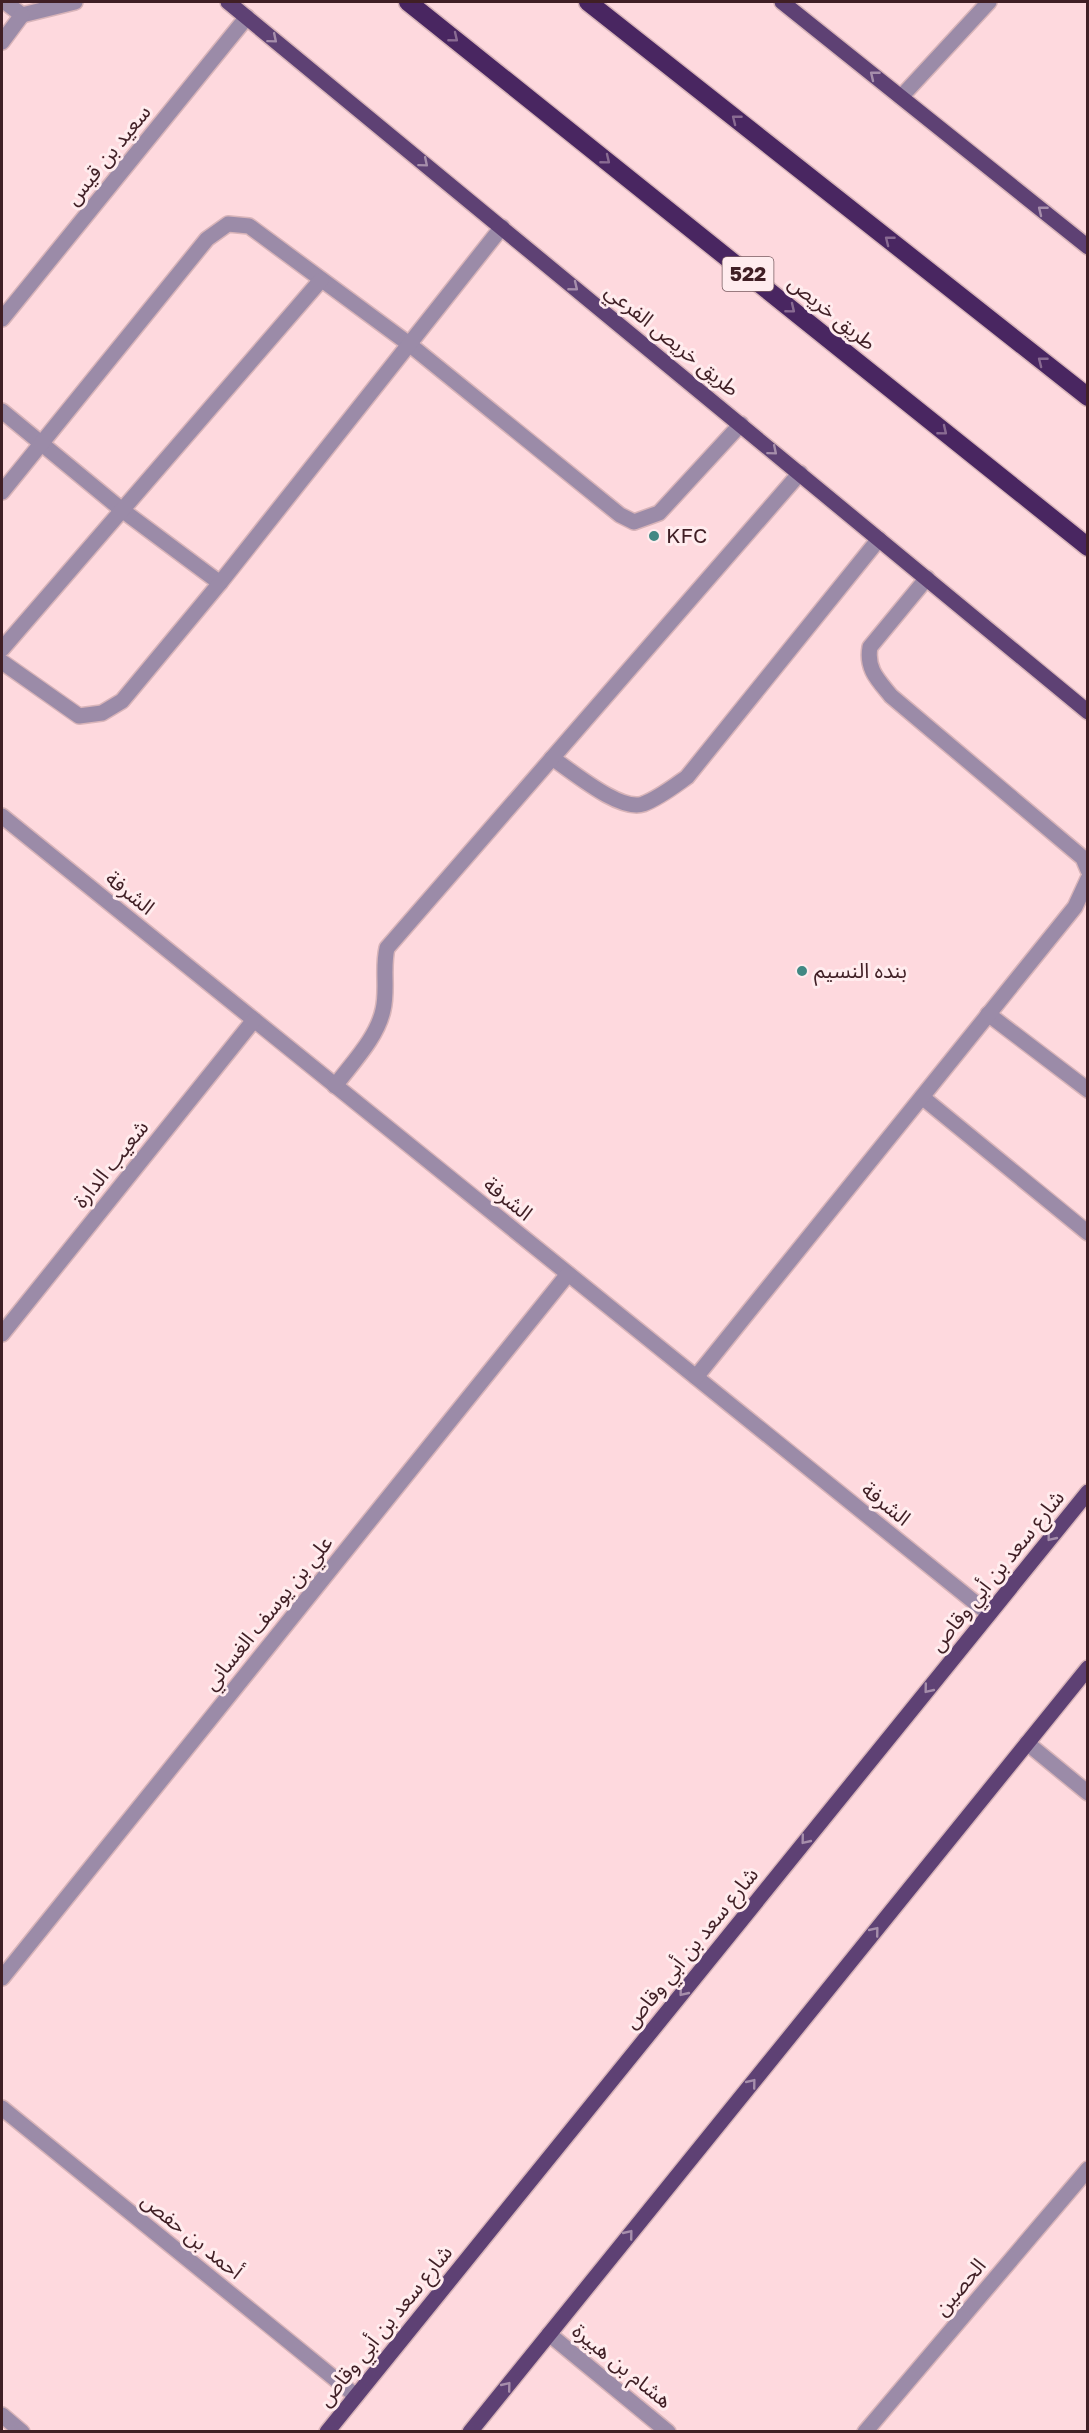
<svg xmlns="http://www.w3.org/2000/svg" width="1089" height="2433" viewBox="0 0 1089 2433" font-family="'Golos Text','Noto Sans Arabic',sans-serif">
  <style>
    .lines { fill: none; stroke-linecap: round; stroke-linejoin: round }
    .minor-casing { stroke: #d8b4b9; stroke-width: 18 }
    .major-casing { stroke: #d8b4b9; stroke-width: 18 }
    .highway-casing { stroke: #d8b4b9; stroke-width: 21 }
    .minor { stroke: #9b8ba8; stroke-width: 15 }
    .major { stroke: #5e4174; stroke-width: 15 }
    .highway { stroke: #492661; stroke-width: 18 }
    .oneway { stroke: #896b92 }
    .oneway2 { stroke: #a68eab }
    .poi-dot { fill: #418883; stroke: #ffecee; stroke-width: 2 }
    .labels { text-anchor: middle; stroke-width: 6; stroke-linejoin: round; paint-order: stroke }
    .shield { fill: #ffecee; stroke: #795c61; stroke-width: 1.5 }
    .shield-label { font-size: 20px; font-weight: bold; fill: #401f25 }
    .street-label { font-size: 21px; fill: #401f25; stroke: #ffecee }
    .poi-label { font-size: 21px; fill: #401f25; stroke: #ffecee; text-anchor: start }
  </style>
  <rect width="100%" height="100%" fill="#fed9de"/>
  <g class="lines">
    <g class="minor-casing">
      <g id="minor">
        <polyline points="5,2 22,15 75,2"/>
        <polyline points="2,42 22,15"/>
        <polyline points="901,97 989,2"/>
        <polyline points="2,319 247,17"/>
        <polyline points="2,411 122,510 220,583"/>
        <polyline points="2,492 207,239 228,224 249,226 409,344 620,515 634,522 659,513 741,424"/>
        <path d="M927,578L870,647C866,669 878,680 891,696L1083,858L1088,870"/>
        <polyline points="2,649 321,280"/>
        <polyline points="2,662 79,716 102,713 122,701 220,583 502,227"/>
        <path d="M552,758C572,771 620,812 643,804C659,798 673,787 687,777L879,539"/>
        <polyline points="2,816 989,1614"/>
        <polyline points="988,1014 1088,1090"/>
        <path d="M335,1086C352,1063 377,1038 383,1010C388,989 382,969 387,948L800,473"/>
        <polyline points="922,1097 1088,1233"/>
        <polyline points="2,1334 254,1020"/>
        <polyline points="696,1377 1075,907 1088,879"/>
        <polyline points="1027,1743 1088,1793"/>
        <polyline points="2,1978 568,1274"/>
        <polyline points="2,2108 356,2396"/>
        <polyline points="549,2334 668,2432"/>
        <polyline points="2,2415 22,2432"/>
        <polyline points="865,2432 1088,2169"/>
      </g>
    </g>
    <g class="major-casing">
      <g id="major">
        <polyline points="228,2 1088,712"/>
        <polyline points="782,2 1088,247"/>
        <polyline points="327,2432 1088,1492"/>
        <polyline points="470,2432 1088,1668"/>
      </g>
    </g>
    <g class="highway-casing">
      <g id="highway">
        <polyline points="408,2 1088,547"/>
        <polyline points="588,2 1088,397"/>
      </g>
    </g>
    <use href="#minor" class="minor"/>
    <use href="#major" class="major"/>
    <use href="#highway" class="highway"/>
  </g>
  <defs><path id="oneway-chevron" d="M-2-3.5L2.5 0L-2 3.5" fill="none" stroke-width="1.6" stroke-linecap="round" stroke-linejoin="round" transform="scale(1.5)"/></defs>
  <g class="oneway">
    <use href="#oneway-chevron" transform="translate(454 38) rotate(39)"/>
    <use href="#oneway-chevron" transform="translate(736 119) rotate(-142)"/>
    <use href="#oneway-chevron" transform="translate(606 160) rotate(39)"/>
    <use href="#oneway-chevron" transform="translate(889 240) rotate(-142)"/>
    <use href="#oneway-chevron" transform="translate(791 309) rotate(39)"/>
    <use href="#oneway-chevron" transform="translate(1042 361) rotate(-142)"/>
    <use href="#oneway-chevron" transform="translate(943 431) rotate(39)"/>
  </g>
  <g class="oneway2">
    <use href="#oneway-chevron" transform="translate(273 39) rotate(40)"/>
    <use href="#oneway-chevron" transform="translate(874 75) rotate(-141)"/>
    <use href="#oneway-chevron" transform="translate(424 163) rotate(40)"/>
    <use href="#oneway-chevron" transform="translate(1042 210) rotate(-141)"/>
    <use href="#oneway-chevron" transform="translate(574 287) rotate(39)"/>
    <use href="#oneway-chevron" transform="translate(773 451) rotate(40)"/>
    <use href="#oneway-chevron" transform="translate(1051 1537) rotate(129)"/>
    <use href="#oneway-chevron" transform="translate(928 1689) rotate(129)"/>
    <use href="#oneway-chevron" transform="translate(805 1840) rotate(129)"/>
    <use href="#oneway-chevron" transform="translate(875 1931) rotate(-51)"/>
    <use href="#oneway-chevron" transform="translate(683 1992) rotate(129)"/>
    <use href="#oneway-chevron" transform="translate(752 2083) rotate(-51)"/>
    <use href="#oneway-chevron" transform="translate(629 2234) rotate(-51)"/>
    <use href="#oneway-chevron" transform="translate(507 2386) rotate(-51)"/>
  </g>
  <g class="poi-dot">
    <circle cx="654" cy="536" r="6"/>
    <circle cx="802" cy="971" r="6"/>
  </g>
  <g class="labels">
    <rect class="shield" x="722.5" y="257" width="51" height="34" rx="4.5"/>
    <g class="shield-label">
      <text x="748" y="281">522</text>
    </g>
    <g class="street-label">
      <text transform="translate(108 155) rotate(-51)" y="7">سعيد بن قيس</text>
      <text transform="translate(832 313) rotate(39)" y="7">طريق خريص</text>
      <text transform="translate(672 340) rotate(39)" y="7">طريق خريص الفرعي</text>
      <text transform="translate(130 893) rotate(39)" y="7">الشرفة</text>
      <text transform="translate(111 1164) rotate(-51)" y="7">شعيب الدارة</text>
      <text transform="translate(508 1199) rotate(39)" y="7">الشرفة</text>
      <text transform="translate(886 1504) rotate(39)" y="7">الشرفة</text>
      <text transform="translate(997 1571) rotate(-51)" y="7">شارع سعد بن أبي وقاص</text>
      <text transform="translate(268 1613) rotate(-51)" y="7">علي بن يوسف الغساني</text>
      <text transform="translate(691 1948) rotate(-51)" y="7">شارع سعد بن أبي وقاص</text>
      <text transform="translate(192 2236) rotate(39)" y="7">أحمد بن حفص</text>
      <text transform="translate(960 2287) rotate(-50)" y="7">الحصين</text>
      <text transform="translate(385 2326) rotate(-51)" y="7">شارع سعد بن أبي وقاص</text>
      <text transform="translate(622 2366) rotate(39)" y="7">هشام بن هبيرة</text>
    </g>
    <g class="poi-label">
      <text x="666" y="543">KFC</text>
      <text x="814" y="978">بنده النسيم</text>
    </g>
  </g>
  <rect width="1089" height="2433" fill="none" stroke="#401f25" stroke-width="6"/>
</svg>
